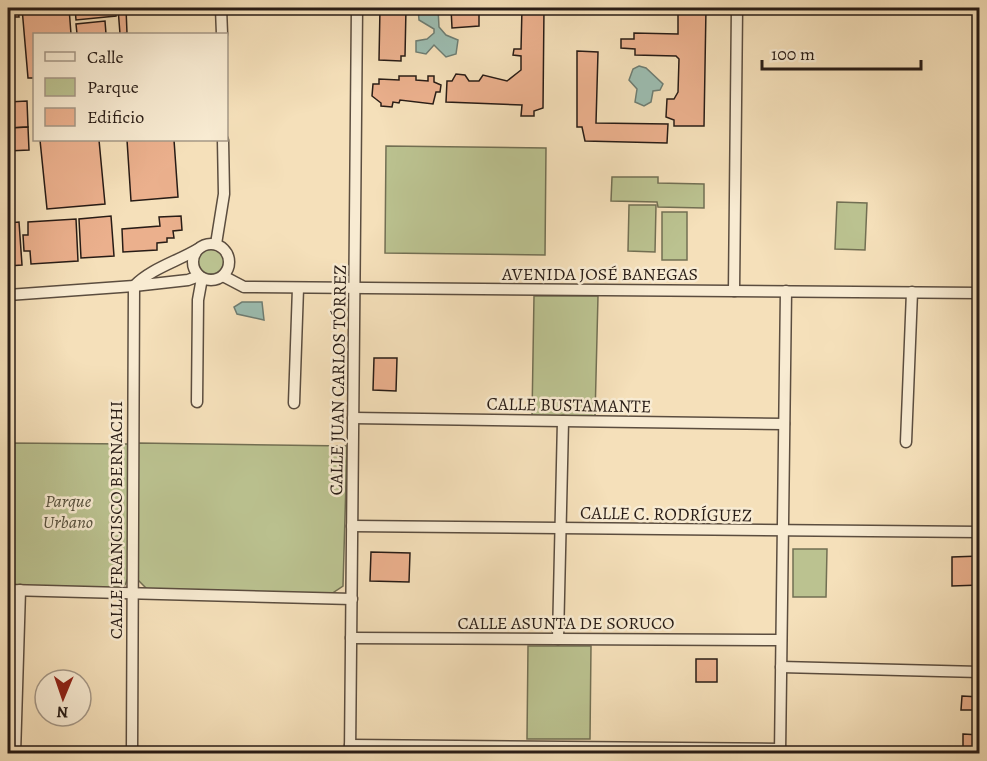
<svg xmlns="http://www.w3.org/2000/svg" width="987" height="761" viewBox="0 0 987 761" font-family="Alegreya,serif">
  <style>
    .green { fill: #bbc290; stroke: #726f53; stroke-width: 1.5 }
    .water { fill: #9cbdb1; stroke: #6e7d73; stroke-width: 1.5 }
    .building { fill: #ebb08d; stroke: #281c16; stroke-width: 1.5 }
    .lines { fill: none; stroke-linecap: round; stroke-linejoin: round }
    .minor-casing { stroke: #5b4d3f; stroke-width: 13 }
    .minor { stroke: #f8ebd2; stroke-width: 10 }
    .labels { text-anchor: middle; stroke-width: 5; stroke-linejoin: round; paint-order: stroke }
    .street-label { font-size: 18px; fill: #281c16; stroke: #f8ebd2 }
    .park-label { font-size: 18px; font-style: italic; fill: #544e3b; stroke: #f8ebd2 }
  </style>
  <rect width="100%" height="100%" fill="#f5e0ba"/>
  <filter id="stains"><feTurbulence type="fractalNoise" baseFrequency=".00333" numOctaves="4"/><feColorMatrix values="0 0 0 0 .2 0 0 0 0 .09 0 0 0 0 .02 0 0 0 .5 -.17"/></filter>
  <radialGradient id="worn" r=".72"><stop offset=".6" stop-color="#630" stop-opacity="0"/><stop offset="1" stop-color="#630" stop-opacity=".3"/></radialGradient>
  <g class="green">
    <polygon points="386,146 546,148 545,255 385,253"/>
    <polygon points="612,177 658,177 658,183 704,184 704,208 658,207 657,202 611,201"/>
    <polygon points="837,202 867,203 865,250 835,249"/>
    <polygon points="629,205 656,205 655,252 628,251"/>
    <rect x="662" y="212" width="25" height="48"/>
    <circle cx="211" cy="261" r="13"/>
    <polygon points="534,296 598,296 595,417 532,416"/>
    <polygon points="8,443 128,444 128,578 125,585 119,588 8,586"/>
    <polygon points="138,443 347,446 343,586 331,594 149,591 137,579"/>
    <polygon points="793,549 827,549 826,597 793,597"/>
    <polygon points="528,646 591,646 590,739 527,739"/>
  </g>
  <g class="water">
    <polygon points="418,8 438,8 439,27 446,35 458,40 456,54 446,57 434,45 426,54 416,52 416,41 427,39 434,33 434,29 419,20"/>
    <polygon points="639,66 646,68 663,84 660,90 653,91 651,102 644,106 635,102 637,89 629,80 633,69"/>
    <polygon points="242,302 262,302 264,320 237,314 234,307"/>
  </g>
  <g class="building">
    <polygon points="8,8 18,8 19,17 9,17"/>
    <polygon points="22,8 69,8 71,34 34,34 34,78 28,78"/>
    <polygon points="75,8 116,8 116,16 76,20"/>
    <polygon points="118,8 126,8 127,33 120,34"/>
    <polygon points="247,8 294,8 294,10 247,9"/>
    <rect x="316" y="8" width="24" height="4"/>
    <polygon points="380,8 406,8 405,56 401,56 401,61 379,60"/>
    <polygon points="451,8 479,8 479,26 452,28"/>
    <polygon points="522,8 544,8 543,108 534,111 534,116 521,116 522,105 446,102 447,81 452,81 456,74 465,75 469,81 479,81 483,75 507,81 521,70 521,56 513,55 514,49 521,49"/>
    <rect x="566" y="8" width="23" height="5"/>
    <polygon points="678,8 706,8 704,126 674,126 674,120 666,117 667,99 674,99 678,92 679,59 676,56 635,55 635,49 621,48 621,39 634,39 634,33 678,34"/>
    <polygon points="105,21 106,34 77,34 76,24"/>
    <polygon points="577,51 598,52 596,123 668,124 667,143 585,141 582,127 577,127"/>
    <polygon points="399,76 416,76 416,80 428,81 428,76 434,76 434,82 441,85 440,92 436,92 433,104 400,100 399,103 393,102 392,107 381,106 381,103 372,96 373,84 379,84 379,79 399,80"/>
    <polygon points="27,101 28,127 8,128 8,102"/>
    <polygon points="28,127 29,150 8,151 8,133 11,132 11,128"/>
    <polygon points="40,140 99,140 105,204 47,209"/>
    <polygon points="127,140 174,140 178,197 131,201"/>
    <polygon points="111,216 114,256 81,258 79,219"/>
    <polygon points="181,216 182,230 173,231 174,238 167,238 167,242 157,243 157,250 123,252 122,229 160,226 159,217"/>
    <polygon points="76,219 78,261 31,264 30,251 24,251 23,235 28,235 28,222"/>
    <polygon points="19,222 22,265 8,266 8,223"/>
    <polygon points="374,358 397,358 396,391 373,390"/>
    <polygon points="974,368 980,369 980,386 974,386"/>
    <polygon points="371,552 410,553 409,582 370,581"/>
    <polygon points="980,556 980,585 952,586 952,557"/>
    <rect x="696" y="659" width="21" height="23"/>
    <polygon points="962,696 980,697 980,710 961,710"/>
    <polygon points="963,734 980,735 980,754 963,754"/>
  </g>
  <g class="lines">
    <g class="minor-casing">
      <g id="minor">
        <polyline points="221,8 222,34"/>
        <circle cx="211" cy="262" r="18"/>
        <polyline points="216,244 224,194 223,140"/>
        <polyline points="223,276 244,287 980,293"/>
        <path d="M134,286C152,268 176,262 198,249"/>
        <polyline points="734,291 737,8"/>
        <polyline points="8,295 134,286 188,280 199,276"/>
        <polyline points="197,402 198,300 202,278"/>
        <polyline points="294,403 298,288"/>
        <polyline points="353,418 784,424"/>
        <polyline points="906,442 912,292"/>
        <polyline points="352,526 980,532"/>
        <polyline points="8,590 352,599"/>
        <polyline points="351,638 781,640"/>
        <polyline points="558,639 563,421"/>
        <polyline points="781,667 980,672"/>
        <polyline points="350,745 780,749"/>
        <polyline points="15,754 20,590"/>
        <polyline points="132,754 134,286"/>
        <polyline points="350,754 357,8"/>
        <polyline points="780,754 786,291"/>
      </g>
    </g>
    <use href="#minor" class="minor"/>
  </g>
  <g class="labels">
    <g class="street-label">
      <text x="600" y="280">AVENIDA JOSÉ BANEGAS</text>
      <text transform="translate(338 380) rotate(-89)" y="6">CALLE JUAN CARLOS TÓRREZ</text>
      <text transform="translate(569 405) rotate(1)" y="6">CALLE BUSTAMANTE</text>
      <text transform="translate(666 514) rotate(1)" y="6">CALLE C. RODRÍGUEZ</text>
      <text transform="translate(116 520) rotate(-90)" y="6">CALLE FRANCISCO BERNACHI</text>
      <text x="566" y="629">CALLE ASUNTA DE SORUCO</text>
    </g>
    <g class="park-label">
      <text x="68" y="507">Parque<tspan x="68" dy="21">Urbano</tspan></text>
    </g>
  </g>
  <rect width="987" height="761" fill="none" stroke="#f5e0ba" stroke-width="30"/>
  <rect x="9" y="9" width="969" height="743" fill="none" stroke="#281c16" stroke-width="3"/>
  <rect x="15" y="15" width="957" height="731" fill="none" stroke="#281c16" stroke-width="1.5"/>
  <rect x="33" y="33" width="195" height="108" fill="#f8ebd2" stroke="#a59887" stroke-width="1.5"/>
  <rect x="45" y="52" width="30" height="9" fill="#f8ebd2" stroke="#a59887" stroke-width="1.5"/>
  <text x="87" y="63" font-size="18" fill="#281c16">Calle</text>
  <rect x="45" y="78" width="30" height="18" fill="#bbc290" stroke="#a59887" stroke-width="1.5"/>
  <text x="87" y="93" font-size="18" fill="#281c16">Parque</text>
  <rect x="45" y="108" width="30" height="18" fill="#ebb08d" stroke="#a59887" stroke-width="1.5"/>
  <text x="87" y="123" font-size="18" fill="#281c16">Edificio</text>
  <g transform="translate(63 698) rotate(182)"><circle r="28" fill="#f8ebd2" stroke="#a59887" stroke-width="1.5"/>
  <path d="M0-4.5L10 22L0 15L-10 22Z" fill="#8f2418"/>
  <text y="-9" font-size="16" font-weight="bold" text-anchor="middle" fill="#281c16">N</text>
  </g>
  <path d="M762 60v9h159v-9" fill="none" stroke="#281c16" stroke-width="3"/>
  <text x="771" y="60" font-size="18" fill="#281c16" stroke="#f8ebd2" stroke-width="4.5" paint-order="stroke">100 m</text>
  <rect width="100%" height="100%" filter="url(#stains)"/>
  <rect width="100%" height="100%" fill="url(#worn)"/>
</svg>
